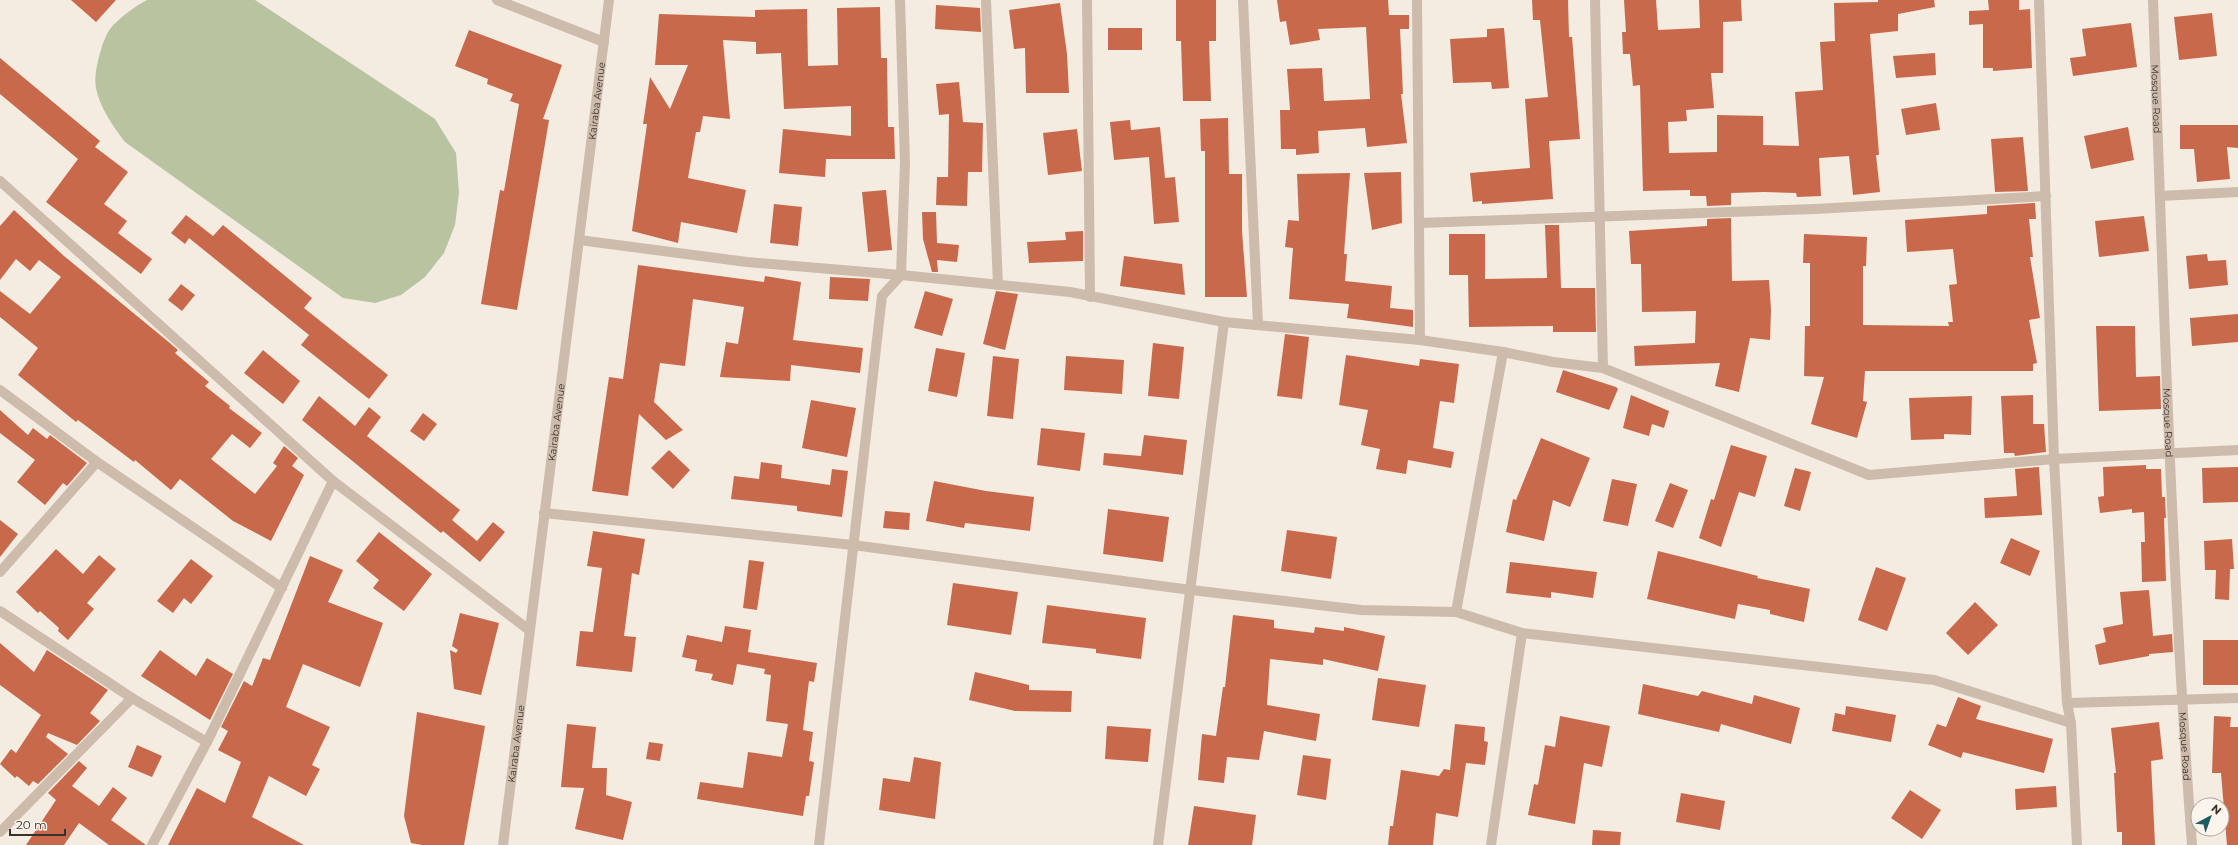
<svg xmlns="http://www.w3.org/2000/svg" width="2238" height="845" viewBox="0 0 2238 845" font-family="Montserrat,sans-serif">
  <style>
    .park { fill: #b8c4a0 }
    .building { fill: #c8694b }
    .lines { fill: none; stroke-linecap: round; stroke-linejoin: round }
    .service { stroke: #cdbbac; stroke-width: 10 }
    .minor { stroke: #cdbbac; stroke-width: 10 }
    .tertiary { stroke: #cdbbac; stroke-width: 10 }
    .labels { text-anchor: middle; stroke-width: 3.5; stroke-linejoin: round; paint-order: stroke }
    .street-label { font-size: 10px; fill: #3b302b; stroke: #fbf5ee }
  </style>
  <rect width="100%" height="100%" fill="#f4ebe1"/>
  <path class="park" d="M147,0H255L435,119L456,153L459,193L455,225L444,253L425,277L401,295L375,303L343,298L125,142C113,126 100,108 96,88C93,74 102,40 110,29C119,18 135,6 147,0Z"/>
  <g class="building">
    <polygon points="71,0 116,0 96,22"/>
    <polygon points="1176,0 1216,0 1216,41 1209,41 1211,101 1183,101 1181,41 1176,41"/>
    <polygon points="1277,0 1388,0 1389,15 1409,15 1409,29 1400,29 1403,94 1401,94 1407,143 1367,147 1365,128 1318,131 1319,153 1296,155 1296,149 1281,149 1280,110 1290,110 1287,69 1322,68 1324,101 1370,99 1366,27 1318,29 1320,40 1290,45 1286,21 1280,22"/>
    <polygon points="1532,0 1568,0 1569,37 1572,37 1580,139 1549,141 1553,199 1482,204 1482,201 1473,202 1470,173 1530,168 1525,99 1548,97 1540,20 1533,20"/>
    <polygon points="1624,0 1656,0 1658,30 1700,28 1699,0 1741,0 1742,21 1723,22 1723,73 1711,73 1714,108 1686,110 1687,121 1668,122 1669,153 1717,152 1717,115 1763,116 1763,145 1799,146 1795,92 1823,90 1820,42 1835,41 1834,3 1878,2 1878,0 1934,0 1935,7 1898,14 1898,31 1870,34 1879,155 1876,155 1880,192 1853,195 1849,156 1819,158 1821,196 1797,197 1796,193 1764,192 1731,193 1731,205 1707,206 1706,196 1690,196 1690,190 1643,191 1640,85 1633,86 1630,54 1623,54 1622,32 1626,32"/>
    <polygon points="1988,0 2019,0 2019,10 2030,9 2032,68 1993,71 1993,68 1983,68 1983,24 1969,25 1969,11 1989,10"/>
    <polygon points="1060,3 1067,54 1069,93 1026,93 1025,48 1014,49 1009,10"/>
    <polygon points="936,5 980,8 981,32 935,29"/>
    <polygon points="880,7 881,58 887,58 888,127 894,127 895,159 826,159 825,177 779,173 783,129 851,136 851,106 784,109 781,53 756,54 756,42 723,40 730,119 703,116 700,132 696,132 688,178 746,190 737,233 681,222 678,243 632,231 647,124 643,124 650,77 670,109 688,65 655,65 659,14 755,17 755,10 807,9 808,66 838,65 837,8"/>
    <polygon points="2212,13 2217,56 2179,60 2174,17"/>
    <polygon points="2131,23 2137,67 2073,76 2070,58 2086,56 2082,29"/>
    <rect x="1108" y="28" width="34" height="22"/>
    <polygon points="1504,28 1509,88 1492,89 1491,82 1453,83 1450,39 1487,37 1487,29"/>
    <polygon points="469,30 562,65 543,119 549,120 517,310 481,304 500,190 504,191 519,104 510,101 513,94 487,84 488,79 455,66"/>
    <polygon points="1935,53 1936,75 1896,78 1893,56"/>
    <polygon points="0,58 100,141 95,147 128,172 104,204 127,221 118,233 152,259 141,274 46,202 78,159 0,94"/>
    <polygon points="959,82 963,122 983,123 982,172 968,172 967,206 936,205 937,177 948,177 949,114 939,115 936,84"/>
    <polygon points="1936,103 1940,130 1906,135 1901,109"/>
    <polygon points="1228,118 1229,174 1242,174 1242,231 1247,297 1205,297 1205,151 1201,151 1200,119"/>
    <polygon points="1130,120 1131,130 1160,127 1165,178 1175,177 1179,222 1154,224 1149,157 1114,160 1110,122"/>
    <polygon points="2180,125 2238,125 2238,148 2227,147 2230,179 2197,182 2194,149 2180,149"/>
    <polygon points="2128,127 2134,160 2091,169 2084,136"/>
    <polygon points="1077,129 1082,171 1048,175 1043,133"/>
    <polygon points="2023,137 2028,191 1995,192 1991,139"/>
    <polygon points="1401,172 1402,223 1372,230 1364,173"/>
    <polygon points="1350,173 1344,254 1347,254 1345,281 1392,286 1390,308 1413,310 1413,327 1347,318 1349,304 1289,299 1293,248 1285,247 1288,220 1299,221 1297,174"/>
    <polygon points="886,190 892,250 868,252 862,192"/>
    <polygon points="2035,203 2036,219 2029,219 2033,257 2030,257 2040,318 2029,320 2037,363 2033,364 2033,371 1865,371 1863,401 1867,402 1857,438 1811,424 1824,377 1804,376 1805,326 1810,326 1810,263 1803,263 1804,234 1867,237 1866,266 1863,266 1863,325 1949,326 1948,322 1953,322 1949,285 1957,284 1953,249 1907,252 1905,220 1987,214 1987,206"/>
    <polygon points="774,204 802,207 798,246 770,243"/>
    <polygon points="14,210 64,256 165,339 178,350 175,353 209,382 205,386 230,406 229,408 262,433 250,448 232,434 211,459 255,494 277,466 273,463 284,446 298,458 292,466 304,475 271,541 233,521 180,479 171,490 135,460 134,462 78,420 76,422 18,375 38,348 0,317 0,291 30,314 61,277 39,260 30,271 16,259 0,280 0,226"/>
    <polygon points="922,212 936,212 937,243 959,245 957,262 937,260 938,272 932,272 923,239"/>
    <polygon points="186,215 213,236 223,225 312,298 304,308 388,375 369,399 301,345 309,335 189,238 185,244 171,233"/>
    <polygon points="2144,216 2149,251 2099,257 2095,221"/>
    <polygon points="1731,218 1732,281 1769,280 1771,310 1770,340 1750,338 1739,392 1715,386 1720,363 1635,366 1634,346 1695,343 1696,311 1642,312 1641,264 1631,264 1629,231 1707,226 1707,219"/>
    <polygon points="1545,225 1559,225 1561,288 1595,288 1596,332 1553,332 1553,326 1469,327 1468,275 1449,275 1449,234 1485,234 1485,279 1547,278"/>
    <polygon points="1083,231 1083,261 1029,263 1027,242 1066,240 1065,232"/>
    <polygon points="2207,254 2208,261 2226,260 2228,285 2189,289 2186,256"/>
    <polygon points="1124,256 1182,264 1185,295 1120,286"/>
    <polygon points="638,265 764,282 765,276 801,282 793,340 863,348 860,373 791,365 790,381 720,377 726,342 738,344 744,307 693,299 685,366 660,363 654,402 683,430 666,440 639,414 628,496 592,491 609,377 623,379"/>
    <polygon points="830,277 870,279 868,301 829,299"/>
    <polygon points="181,284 195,295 182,311 168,300"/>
    <polygon points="925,291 953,299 942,336 914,328"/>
    <polygon points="996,291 1018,294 1005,350 983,344"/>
    <polygon points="2238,314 2238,342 2192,346 2190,318"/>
    <polygon points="2096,326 2135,326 2136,377 2160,376 2161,409 2099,411"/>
    <polygon points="1285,334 1309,337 1302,399 1277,396"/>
    <polygon points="1153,343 1184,347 1179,399 1148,396"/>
    <polygon points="936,348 965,353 957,397 928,391"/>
    <polygon points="263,350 300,381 283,404 244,373"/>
    <polygon points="1346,355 1419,366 1420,359 1459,364 1454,403 1440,401 1433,448 1454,452 1451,468 1408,460 1406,474 1376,469 1380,449 1361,445 1368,410 1339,405"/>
    <polygon points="993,356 1019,359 1013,419 987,416"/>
    <polygon points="1066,356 1124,360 1122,394 1064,390"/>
    <polygon points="1563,370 1616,387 1618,389 1609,410 1556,392"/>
    <polygon points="1631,395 1669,411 1664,428 1652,424 1649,436 1623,428"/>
    <polygon points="2033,395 2033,424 2044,424 2046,452 2015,456 2014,453 2004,453 2001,396"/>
    <polygon points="319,396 355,426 369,407 381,417 367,436 460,510 452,520 477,541 493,522 505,532 480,562 443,531 441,533 302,420"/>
    <polygon points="1972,396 1971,435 1944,434 1944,439 1911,440 1909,398"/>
    <polygon points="811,400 856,408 847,457 802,448"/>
    <polygon points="0,410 28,435 33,428 47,439 50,435 87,463 67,486 63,483 45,505 17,482 35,460 0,433"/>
    <polygon points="423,413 437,424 424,441 410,431"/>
    <polygon points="1041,428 1085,433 1080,471 1037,465"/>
    <polygon points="1144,435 1187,440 1183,475 1103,465 1104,453 1141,456"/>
    <polygon points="1541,438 1590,458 1570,507 1553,500 1544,541 1506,532 1513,499 1516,500"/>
    <polygon points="1731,445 1767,456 1755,497 1739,492 1721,547 1699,538 1711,499 1714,500"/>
    <polygon points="669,450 690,470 673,489 651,468"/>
    <polygon points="761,462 782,465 781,478 830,485 832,469 848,471 842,517 797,511 797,506 731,499 734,476 759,479"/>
    <polygon points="2146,465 2146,469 2161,469 2162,497 2165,497 2166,518 2164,518 2166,581 2142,582 2141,542 2145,542 2144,512 2132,513 2132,509 2100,513 2098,497 2104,496 2103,467"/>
    <polygon points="2039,467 2042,515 1985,518 1984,498 2017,496 2015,469"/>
    <polygon points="2238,467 2238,502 2203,503 2202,468"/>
    <polygon points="1795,468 1811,472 1800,511 1784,506"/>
    <polygon points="1612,479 1637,484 1628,526 1603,521"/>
    <polygon points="934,481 986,491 1034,497 1030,531 965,523 964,528 926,521"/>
    <polygon points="1670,483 1688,490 1673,528 1655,521"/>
    <polygon points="1108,509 1169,517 1163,562 1103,554"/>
    <polygon points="885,511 910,513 909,530 883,528"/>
    <polygon points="0,520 18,534 0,557"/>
    <polygon points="1287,530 1337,537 1331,579 1281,571"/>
    <polygon points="593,531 645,539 639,575 632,573 624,636 636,637 632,672 576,666 580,631 593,632 602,568 587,566"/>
    <polygon points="379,532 432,574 404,611 373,588 379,580 356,561"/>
    <polygon points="2011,538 2040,551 2030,576 2000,563"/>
    <polygon points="2232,539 2234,569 2230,569 2229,600 2215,599 2216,570 2205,570 2204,541"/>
    <polygon points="56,549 83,574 99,555 116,569 87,603 94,609 68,640 58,631 59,628 40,611 38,613 16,592"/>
    <polygon points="1658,551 1758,576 1757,578 1810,589 1804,622 1770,614 1770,610 1738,604 1735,619 1647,599"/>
    <polygon points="310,556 343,570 328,602 383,623 360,687 303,664 286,707 330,727 312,765 320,769 306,796 269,776 252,817 304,845 168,845 197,788 225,803 241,762 218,750 228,731 221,727 244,681 252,686 263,658 270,660"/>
    <polygon points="191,559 213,576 191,604 184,598 173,613 157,601"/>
    <polygon points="749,560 764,562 757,610 743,608"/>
    <polygon points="1510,562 1597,572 1593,598 1551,592 1551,598 1506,593"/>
    <polygon points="1876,567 1906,578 1887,631 1858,620"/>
    <polygon points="953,583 1018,592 1011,635 947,625"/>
    <polygon points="2149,590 2153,636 2172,634 2173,652 2149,654 2149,656 2099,665 2095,645 2106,642 2103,628 2123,624 2120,592"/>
    <polygon points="1975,602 1998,625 1968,655 1946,633"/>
    <polygon points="1047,605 1146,618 1141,659 1096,653 1096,649 1042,643"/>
    <polygon points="460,613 499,623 481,695 454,689 450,650 456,653 458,650 452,646"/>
    <polygon points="1233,615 1274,620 1274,628 1314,633 1315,627 1344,631 1344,627 1385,636 1378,671 1323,659 1323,665 1270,659 1267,705 1320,714 1316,741 1264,731 1259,760 1227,757 1224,783 1198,780 1202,734 1216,736 1223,687 1225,687"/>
    <polygon points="725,626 751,630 748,652 817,663 814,682 809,681 803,730 813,732 809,761 814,762 809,796 806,796 803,816 697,799 700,782 743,788 748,752 782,757 788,724 766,721 771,675 764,674 765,669 737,664 733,685 711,680 713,674 695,671 697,660 682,657 687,635 722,642"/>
    <rect x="2203" y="640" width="35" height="45"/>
    <polygon points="0,643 34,672 47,650 108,690 90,713 100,721 77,745 48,733 46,737 68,754 38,784 33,781 29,786 17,776 15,778 0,764 11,749 16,753 41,715 0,685"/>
    <polygon points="160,650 196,676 207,658 233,674 210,720 141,676"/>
    <polygon points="975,672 1029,685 1029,690 1072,691 1071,712 1015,711 969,700"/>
    <polygon points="1378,678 1426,685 1419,727 1372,720"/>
    <polygon points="1643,684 1698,696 1702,691 1752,704 1754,695 1800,708 1791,744 1721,724 1719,732 1638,714"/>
    <polygon points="1958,697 1981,706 1976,719 2053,739 2044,773 1963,752 1961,758 1928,745 1937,724 1946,727"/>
    <polygon points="1846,706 1896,715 1891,742 1832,731 1835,713 1845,715"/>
    <polygon points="417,712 485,726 464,845 422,845 411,843 404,816"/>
    <polygon points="1560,716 1610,726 1602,767 1584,763 1575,824 1528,815 1534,784 1538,785 1545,745 1555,747"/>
    <polygon points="2214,716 2231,717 2230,727 2238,727 2238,845 2227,845 2221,773 2212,773"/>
    <polygon points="2159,722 2163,759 2151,761 2155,845 2122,845 2122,832 2117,832 2114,773 2116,773 2111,728"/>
    <polygon points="567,724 596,727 592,768 607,768 606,795 632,802 623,840 575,829 584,788 561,787"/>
    <polygon points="1455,724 1485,727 1484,741 1488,742 1485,765 1466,763 1458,817 1436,813 1433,845 1388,845 1390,826 1393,826 1401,770 1439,776 1444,769 1450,770"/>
    <polygon points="1107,726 1151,729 1148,762 1105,759"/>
    <polygon points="649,742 663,744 660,761 646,759"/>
    <polygon points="137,745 162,756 152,777 128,767"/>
    <polygon points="1303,755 1331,759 1326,800 1297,795"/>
    <polygon points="914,757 941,762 935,819 879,810 883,778 910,782"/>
    <polygon points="79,761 87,768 72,786 99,806 113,787 127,798 111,820 146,845 109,845 79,823 64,845 26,845 56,800 48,793"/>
    <polygon points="2056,786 2057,807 2016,810 2015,789"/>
    <polygon points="1910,790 1941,810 1922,839 1891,818"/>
    <polygon points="1681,793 1725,801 1720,830 1676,822"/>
    <polygon points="1194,806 1256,815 1252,845 1188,845"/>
    <polygon points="1593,830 1621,832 1620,845 1592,845"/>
  </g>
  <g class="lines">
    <polyline class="service" points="2067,703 2238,698"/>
    <g class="minor">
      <polyline points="986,0 998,285"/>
      <polyline points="1087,0 1090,297"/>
      <polyline points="1243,0 1258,324"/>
      <polyline points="1417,0 1420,340"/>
      <polyline points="1595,0 1603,368"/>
      <path id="s1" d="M2153,0C2163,282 2171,564 2192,845"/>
      <polyline points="0,181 333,481 529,630"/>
      <polyline points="2160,196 2238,192"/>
      <polyline points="1419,223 1815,209 2046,196"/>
      <polyline points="579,240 747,262 901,275 1070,292 1224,322 1420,340 1503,352 1553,362 1603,368 1869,475 2054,459 2238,450"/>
      <polyline points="0,390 97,462 282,588"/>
      <polyline points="544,513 853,545 1191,590 1361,610 1456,612 1522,633 1934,680 2071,723"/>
      <polyline points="0,572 97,462"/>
      <polyline points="0,611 132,698 207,742"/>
      <polyline points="1456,612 1503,352"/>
      <polyline points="0,832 132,698"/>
      <polyline points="152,845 207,742 333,481"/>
      <polyline points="819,845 882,296 901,275 905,162 900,0"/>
      <polyline points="1158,845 1224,322"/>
      <polyline points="1491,845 1522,633"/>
    </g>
    <g class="tertiary">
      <polyline points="497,0 604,42"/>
      <polyline points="2039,0 2054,459 2067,703 2071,723 2077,845"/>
      <path id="s2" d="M503,845L609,0"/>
    </g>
  </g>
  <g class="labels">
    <g class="street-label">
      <text dy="4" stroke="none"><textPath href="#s1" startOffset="99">Mosque Road</textPath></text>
      <text dy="4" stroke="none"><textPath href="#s2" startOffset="750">Kairaba Avenue</textPath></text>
      <text dy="4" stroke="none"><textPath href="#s2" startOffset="426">Kairaba Avenue</textPath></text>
      <text dy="4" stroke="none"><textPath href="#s1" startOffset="423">Mosque Road</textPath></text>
      <text dy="4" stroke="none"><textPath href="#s2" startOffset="102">Kairaba Avenue</textPath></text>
      <text dy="4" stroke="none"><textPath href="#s1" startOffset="747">Mosque Road</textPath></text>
    </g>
  </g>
  <g transform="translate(2210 817) rotate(41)"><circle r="19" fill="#fbf5ee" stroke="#aea6a0"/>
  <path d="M0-3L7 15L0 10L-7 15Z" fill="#1f5a5e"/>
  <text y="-6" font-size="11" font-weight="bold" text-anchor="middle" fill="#3b302b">N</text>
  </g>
  <path d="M10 829v6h55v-6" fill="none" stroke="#3b302b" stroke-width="2"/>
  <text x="16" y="829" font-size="12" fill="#3b302b" stroke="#fbf5ee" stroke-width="3" paint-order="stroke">20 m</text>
</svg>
